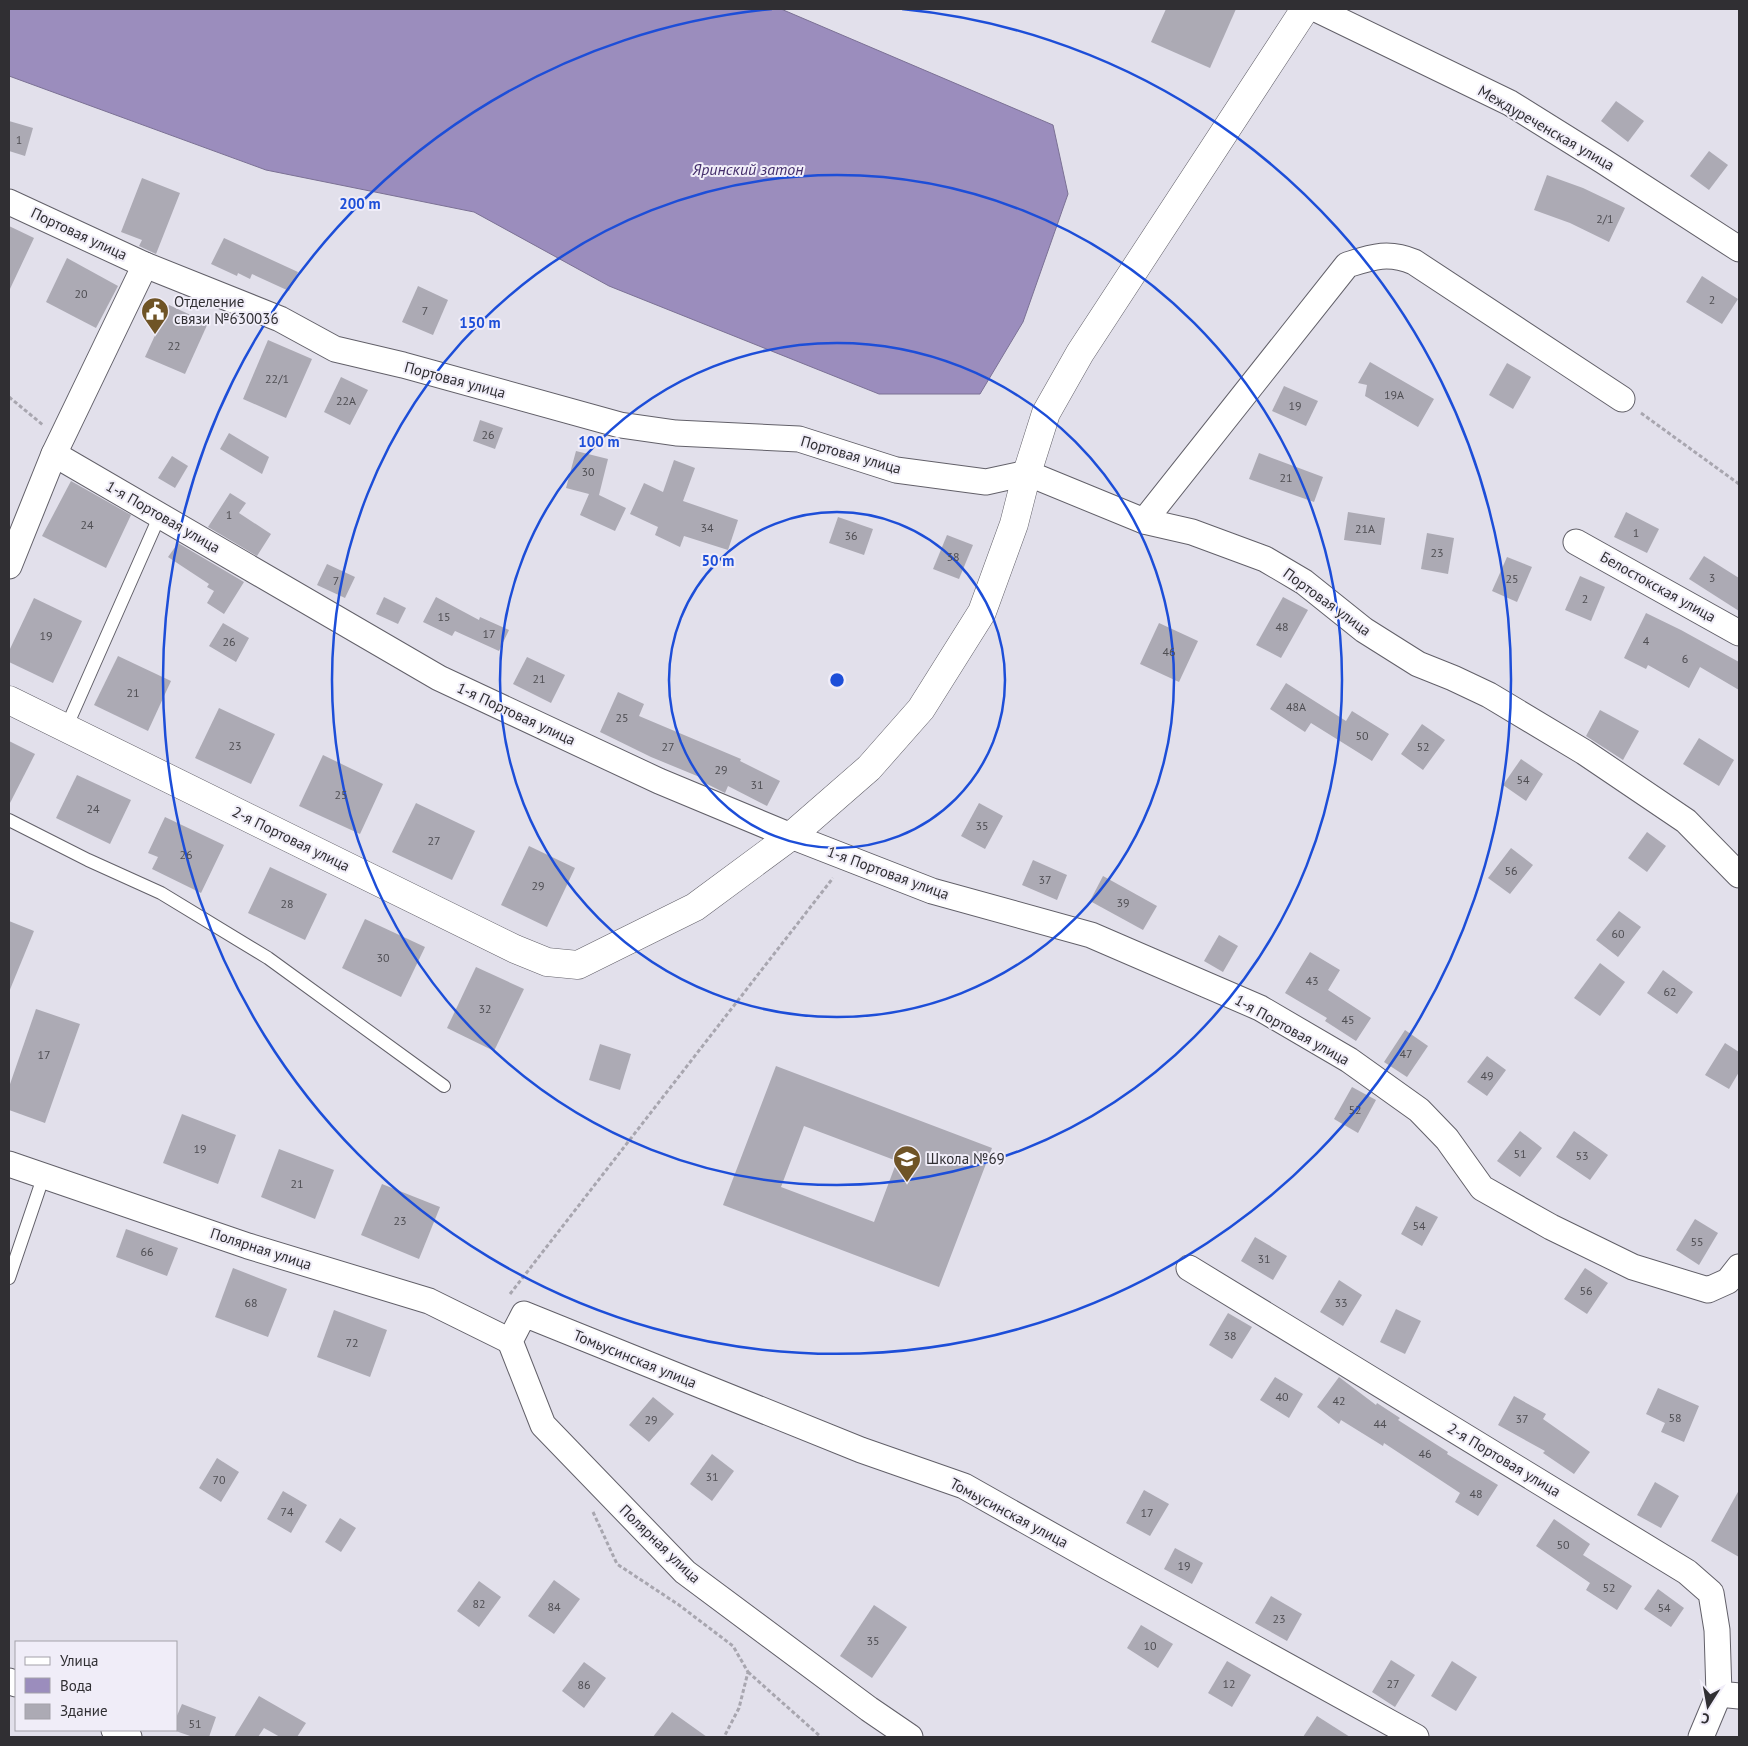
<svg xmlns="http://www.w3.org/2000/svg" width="1748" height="1746" viewBox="0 0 1748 1746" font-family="'PT Sans',sans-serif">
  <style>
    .water { fill: #9b8dbd; stroke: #7b7194 }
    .building { fill: #acaab4; fill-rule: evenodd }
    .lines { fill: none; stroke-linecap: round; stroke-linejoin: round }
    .lane-casing { stroke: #626069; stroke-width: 14 }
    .street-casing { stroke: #626069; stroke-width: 27 }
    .secondary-casing { stroke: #626069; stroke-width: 29 }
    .path { stroke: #a8a6af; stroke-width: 3; stroke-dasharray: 4 2.5; stroke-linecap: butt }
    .lane { stroke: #fff; stroke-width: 12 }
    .street { stroke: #fff; stroke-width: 25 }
    .secondary { stroke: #fff; stroke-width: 28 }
    .ring { fill: none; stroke: #1d4ed8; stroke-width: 2.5 }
    .labels { text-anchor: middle; stroke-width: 4; stroke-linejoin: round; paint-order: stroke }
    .number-label { font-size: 12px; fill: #4f4e53 }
    .street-label { font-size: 15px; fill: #302f33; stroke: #f0edf8 }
    .poi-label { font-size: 15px; fill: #302f33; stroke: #f0edf8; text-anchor: start }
    .water-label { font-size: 16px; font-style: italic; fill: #442e6b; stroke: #f0edf8 }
    .centre { fill: #1d4ed8; stroke: #f0edf8; stroke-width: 2.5 }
    .ring-label { font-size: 15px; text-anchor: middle; font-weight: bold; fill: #1d4ed8; stroke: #f0edf8; stroke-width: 4; stroke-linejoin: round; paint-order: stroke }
  </style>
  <rect width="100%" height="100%" fill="#e2e0eb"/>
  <polygon class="water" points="9,9 781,9 1053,125 1068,194 1023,322 980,394 879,394 609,286 474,212 266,170 9,76"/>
  <g class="building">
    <polygon points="1166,9 1236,9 1210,68 1151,42"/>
    <polygon points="1616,101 1644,121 1628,142 1601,121"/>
    <polygon points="9,121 33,128 25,156 9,151"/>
    <polygon points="1709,151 1728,165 1709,190 1690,176"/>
    <polygon points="1547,175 1583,188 1625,208 1609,242 1570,223 1534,210"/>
    <polygon points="142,178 180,193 156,254 139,246 142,240 121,232"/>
    <polygon points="9,226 34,238 9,291"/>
    <polygon points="224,238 298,272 289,291 252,274 250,279 238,273 237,276 211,264"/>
    <polygon points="67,258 118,286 96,328 46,302"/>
    <polygon points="1702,276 1738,299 1722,324 1686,302"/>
    <polygon points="418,286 448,300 433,335 402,322"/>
    <polygon points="169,305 208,323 185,374 145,357"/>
    <polygon points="268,340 312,359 286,418 243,399"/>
    <polygon points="1370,362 1434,399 1418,427 1365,396 1367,385 1358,383"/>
    <polygon points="1507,363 1531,377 1513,409 1489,395"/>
    <polygon points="341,377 368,390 350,425 324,412"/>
    <polygon points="1284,386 1318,401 1306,426 1272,411"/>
    <polygon points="480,420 503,428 495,449 473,441"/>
    <polygon points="229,433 269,457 262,474 220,449"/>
    <polygon points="576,451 608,459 599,495 626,508 615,531 580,515 589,494 566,488"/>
    <polygon points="1259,453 1323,477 1314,502 1249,479"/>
    <polygon points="172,456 188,466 175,488 158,478"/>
    <polygon points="674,460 695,468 683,501 738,520 728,550 684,536 680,547 655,535 658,527 630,514 644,483 663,492"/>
    <polygon points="71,481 131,515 106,568 42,536"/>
    <polygon points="230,493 246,503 239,513 271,534 257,556 208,527"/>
    <polygon points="1348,512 1385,518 1381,545 1344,540"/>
    <polygon points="1626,512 1659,529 1647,553 1614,537"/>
    <polygon points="838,517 873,529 864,555 829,543"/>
    <polygon points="1427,533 1454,538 1448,574 1421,569"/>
    <polygon points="947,535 973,545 959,579 933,569"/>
    <polygon points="178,543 244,582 224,614 207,603 214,591 207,587 209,584 168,557"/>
    <polygon points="1704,556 1739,578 1739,611 1689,579"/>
    <polygon points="1507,557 1532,567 1517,602 1492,591"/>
    <polygon points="327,564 355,577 345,598 317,585"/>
    <polygon points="1580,576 1605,587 1591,621 1565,610"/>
    <polygon points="384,597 406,608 398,624 376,614"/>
    <polygon points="436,597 479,620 480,617 509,630 499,651 455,631 452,636 423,622"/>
    <polygon points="1283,597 1308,610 1281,658 1256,645"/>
    <polygon points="34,598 82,621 53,683 9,662 9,651"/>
    <polygon points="1646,613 1681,630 1739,662 1739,690 1700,667 1689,688 1648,665 1646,669 1624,658"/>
    <polygon points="223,623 249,638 236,662 209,646"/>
    <polygon points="1159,623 1198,641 1179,682 1140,664"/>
    <polygon points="118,656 171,681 148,731 94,705"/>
    <polygon points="527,657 565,675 551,703 513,684"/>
    <polygon points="1286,683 1346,721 1352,711 1389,734 1372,761 1311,723 1305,732 1270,709"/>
    <polygon points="618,692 644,704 639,716 741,759 740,761 780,781 767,806 728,786 725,793 701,781 702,778 651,757 600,732"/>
    <polygon points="219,708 275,734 251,784 195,758"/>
    <polygon points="1600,710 1639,731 1623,760 1586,736"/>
    <polygon points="1422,724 1445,740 1423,770 1401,754"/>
    <polygon points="1699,738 1734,760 1719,786 1683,764"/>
    <polygon points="9,741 35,754 9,805"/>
    <polygon points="323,755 383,784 360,834 299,806"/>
    <polygon points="1521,759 1543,774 1526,801 1503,785"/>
    <polygon points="77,775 131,800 110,844 56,818"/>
    <polygon points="416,803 475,831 452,880 392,852"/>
    <polygon points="979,803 1003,816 985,849 961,836"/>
    <polygon points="165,817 224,845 201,893 152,869 158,857 148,853"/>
    <polygon points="1647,832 1666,846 1647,872 1628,858"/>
    <polygon points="529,846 575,868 547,927 501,905"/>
    <polygon points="1511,848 1533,865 1510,894 1488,878"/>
    <polygon points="1033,860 1067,875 1057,900 1022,885"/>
    <polygon points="270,867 327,894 305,940 248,913"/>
    <polygon points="1103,876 1157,906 1143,930 1090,901"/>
    <polygon points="1619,911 1641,927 1618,957 1596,940"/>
    <polygon points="365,919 425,947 401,997 342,968"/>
    <polygon points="9,921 34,931 9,992"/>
    <polygon points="1219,935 1238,946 1223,972 1204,961"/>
    <polygon points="1310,952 1340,970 1328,990 1371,1018 1356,1041 1325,1021 1327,1018 1285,993"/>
    <polygon points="1600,963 1625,982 1600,1016 1574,998"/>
    <polygon points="476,967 524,989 494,1051 447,1028"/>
    <polygon points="1663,970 1693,992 1677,1014 1647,993"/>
    <polygon points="36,1009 80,1024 45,1123 9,1110 9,1087"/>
    <polygon points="1405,1030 1428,1046 1407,1077 1384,1062"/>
    <polygon points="1725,1043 1739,1052 1739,1072 1729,1089 1705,1075"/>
    <polygon points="600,1044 631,1054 620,1090 589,1080"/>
    <polygon points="1487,1056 1506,1070 1487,1096 1467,1082"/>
    <path d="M776,1066L992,1148L939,1287L723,1205ZM804,1126L897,1161L874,1222L781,1187Z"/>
    <polygon points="1352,1087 1376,1100 1358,1133 1334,1119"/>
    <polygon points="182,1114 236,1135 218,1184 163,1163"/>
    <polygon points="1520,1131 1542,1148 1520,1177 1497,1161"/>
    <polygon points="1574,1131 1608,1155 1590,1180 1556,1157"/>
    <polygon points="279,1149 334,1170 315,1219 261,1197"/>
    <polygon points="382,1184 440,1207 419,1259 361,1235"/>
    <polygon points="1416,1206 1438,1217 1422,1246 1401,1234"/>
    <polygon points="1695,1219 1718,1233 1699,1265 1676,1250"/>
    <polygon points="126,1229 178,1248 167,1276 116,1257"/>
    <polygon points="1255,1237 1287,1256 1273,1280 1241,1261"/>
    <polygon points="233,1268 287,1289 268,1337 215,1317"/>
    <polygon points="1585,1268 1608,1283 1587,1314 1564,1299"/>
    <polygon points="1339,1280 1362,1295 1343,1326 1320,1312"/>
    <polygon points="1396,1309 1421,1321 1405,1354 1380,1342"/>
    <polygon points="334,1310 387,1330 370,1377 317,1357"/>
    <polygon points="1228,1313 1252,1327 1232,1359 1209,1345"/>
    <polygon points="1275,1377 1303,1394 1289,1418 1260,1400"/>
    <polygon points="1339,1377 1376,1405 1377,1403 1400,1418 1398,1420 1448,1452 1447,1454 1498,1485 1478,1516 1455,1502 1460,1493 1384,1443 1383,1446 1341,1420 1339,1424 1317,1407"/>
    <polygon points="1658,1388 1699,1406 1684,1442 1661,1432 1665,1423 1646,1414"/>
    <polygon points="1514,1396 1546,1414 1543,1419 1590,1452 1574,1474 1543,1453 1545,1451 1498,1425"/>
    <polygon points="653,1397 674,1414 649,1442 629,1425"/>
    <polygon points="712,1454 734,1471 712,1501 690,1484"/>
    <polygon points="217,1458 239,1472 221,1502 199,1488"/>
    <polygon points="1655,1482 1679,1496 1661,1528 1637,1515"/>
    <polygon points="1144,1490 1169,1504 1150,1536 1126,1523"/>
    <polygon points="1739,1490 1739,1557 1711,1541"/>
    <polygon points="283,1491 307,1505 291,1533 267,1519"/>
    <polygon points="340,1518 356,1528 341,1552 325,1542"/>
    <polygon points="1554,1519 1590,1544 1583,1555 1632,1586 1617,1610 1586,1590 1590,1583 1536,1546"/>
    <polygon points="1175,1548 1203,1563 1192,1584 1164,1569"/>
    <polygon points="554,1580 580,1599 554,1634 528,1616"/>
    <polygon points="479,1581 501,1597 479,1627 457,1611"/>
    <polygon points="1658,1589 1684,1608 1671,1627 1644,1609"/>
    <polygon points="1271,1596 1302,1614 1287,1641 1255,1623"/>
    <polygon points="874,1605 907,1627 872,1678 840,1656"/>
    <polygon points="1141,1625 1173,1644 1158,1668 1127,1648"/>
    <polygon points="1391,1660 1415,1675 1395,1707 1372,1692"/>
    <polygon points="1227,1661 1251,1675 1232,1707 1208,1693"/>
    <polygon points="1452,1661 1477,1677 1456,1711 1431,1696"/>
    <polygon points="584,1662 606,1678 584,1708 562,1691"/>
    <polygon points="259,1696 306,1723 297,1737 280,1737 264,1728 258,1737 234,1737"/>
    <polygon points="182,1704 216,1717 209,1737 193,1737 173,1730 176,1730 176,1718"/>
    <polygon points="672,1712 707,1737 653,1737"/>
    <polygon points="1317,1716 1350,1737 1303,1737"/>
  </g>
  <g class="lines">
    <g class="lane-casing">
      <g id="lane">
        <polyline points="66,728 160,515"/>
        <polyline points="9,820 88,860 161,893 268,958 444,1086"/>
        <polyline points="9,1278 44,1175"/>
      </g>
    </g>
    <g class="street-casing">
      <g id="street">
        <polyline points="1316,9 1510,103 1603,161 1739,249"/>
        <polyline points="9,202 145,265 280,319 335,349 403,365 620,425 676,433 799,439 896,470 986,482 1027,473 1144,521 1192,532 1265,559 1304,582 1364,630 1418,664 1453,678 1489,695 1584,752 1686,821 1739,875"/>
        <polyline points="54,454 439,678 659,781 791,836 932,891 1091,935 1260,1008 1349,1060 1419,1110 1447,1139 1482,1188 1551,1227 1633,1267 1708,1290 1728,1281 1739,1267"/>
        <path d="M1144,521L1347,265C1372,257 1388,251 1414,262L1622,399"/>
        <polyline points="1576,542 1739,633"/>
        <polyline points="9,566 54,454 145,265"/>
        <polyline points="9,1164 248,1246 429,1301 510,1341"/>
        <polyline points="1189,1268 1687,1572 1711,1593 1717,1630 1719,1694 1739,1696"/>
        <polyline points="9,1681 16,1684"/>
        <polyline points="114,1730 129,1737"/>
        <polyline points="910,1737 869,1709 685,1572 543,1425 510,1341 524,1314 861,1450 964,1486 1106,1566 1416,1737"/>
        <polyline points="1701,1737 1719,1694"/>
      </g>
    </g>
    <g class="secondary-casing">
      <polyline id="secondary" points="9,700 515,949 547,962 578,965 695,907 791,836 869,768 921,709 982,612 1014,524 1027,473 1046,413 1080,353 1305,9"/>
    </g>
    <g class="path">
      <polyline points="9,397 43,425"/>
      <polyline points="1641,413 1739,484"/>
      <polyline points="510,1294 833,878"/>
      <polyline points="593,1512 617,1564 679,1605 733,1646 748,1672 739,1708 724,1737"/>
      <polyline points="748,1672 821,1737"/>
    </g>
    <use href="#lane" class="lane"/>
    <use href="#street" class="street"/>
    <use href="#secondary" class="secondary"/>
  </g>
  <g class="ring">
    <circle cx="837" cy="680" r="168"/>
    <circle cx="837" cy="680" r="337"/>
    <circle cx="837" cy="680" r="505"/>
    <path d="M902 9A674 674 0 1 1 772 9"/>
  </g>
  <defs>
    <g id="civic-pin" transform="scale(1.4375)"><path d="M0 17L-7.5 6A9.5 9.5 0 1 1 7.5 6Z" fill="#6f5426" stroke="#f0edf8"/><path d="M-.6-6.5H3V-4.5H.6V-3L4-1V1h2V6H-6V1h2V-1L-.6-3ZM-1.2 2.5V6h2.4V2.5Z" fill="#fff"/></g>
    <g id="school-pin" transform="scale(1.4375)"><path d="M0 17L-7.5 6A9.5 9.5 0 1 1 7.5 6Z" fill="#6f5426" stroke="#f0edf8"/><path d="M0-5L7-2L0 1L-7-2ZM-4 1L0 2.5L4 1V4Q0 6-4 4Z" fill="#fff"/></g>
  </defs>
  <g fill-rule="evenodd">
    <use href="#civic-pin" x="155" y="311"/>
    <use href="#school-pin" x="907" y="1159"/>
  </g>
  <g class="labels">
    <g class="number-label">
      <text x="19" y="144">1</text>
      <text x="1605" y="223">2/1</text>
      <text x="81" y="298">20</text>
      <text x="1712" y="304">2</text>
      <text x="425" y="315">7</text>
      <text x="174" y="350">22</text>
      <text x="277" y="383">22/1</text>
      <text x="1394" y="399">19А</text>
      <text x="346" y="405">22А</text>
      <text x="1295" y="410">19</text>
      <text x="488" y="439">26</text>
      <text x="588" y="476">30</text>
      <text x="1286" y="482">21</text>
      <text x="229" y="519">1</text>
      <text x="87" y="529">24</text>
      <text x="707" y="532">34</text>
      <text x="1365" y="533">21А</text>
      <text x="1636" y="537">1</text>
      <text x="851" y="540">36</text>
      <text x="1437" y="557">23</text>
      <text x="953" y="561">38</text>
      <text x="1712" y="582">3</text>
      <text x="1512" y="583">25</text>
      <text x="336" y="585">7</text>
      <text x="1585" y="603">2</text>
      <text x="444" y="621">15</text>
      <text x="1282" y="631">48</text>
      <text x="489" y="638">17</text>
      <text x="46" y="640">19</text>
      <text x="1646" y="645">4</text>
      <text x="229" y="646">26</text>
      <text x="1169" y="656">46</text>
      <text x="1685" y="663">6</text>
      <text x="539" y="683">21</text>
      <text x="133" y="697">21</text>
      <text x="1296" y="711">48А</text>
      <text x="622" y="722">25</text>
      <text x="1362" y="740">50</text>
      <text x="235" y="750">23</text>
      <text x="668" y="751">27</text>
      <text x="1423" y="751">52</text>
      <text x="721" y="774">29</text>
      <text x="1523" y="784">54</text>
      <text x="757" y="789">31</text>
      <text x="341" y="799">25</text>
      <text x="93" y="813">24</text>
      <text x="982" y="830">35</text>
      <text x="434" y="845">27</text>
      <text x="186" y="859">26</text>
      <text x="1511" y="875">56</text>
      <text x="1045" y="884">37</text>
      <text x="538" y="890">29</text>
      <text x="1123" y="907">39</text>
      <text x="287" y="908">28</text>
      <text x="1618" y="938">60</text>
      <text x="383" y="962">30</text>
      <text x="1312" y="985">43</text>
      <text x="1670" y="996">62</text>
      <text x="485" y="1013">32</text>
      <text x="1348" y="1024">45</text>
      <text x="1406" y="1058">47</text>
      <text x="44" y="1059">17</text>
      <text x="1487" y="1080">49</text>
      <text x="1355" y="1114">52</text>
      <text x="200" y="1153">19</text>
      <text x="1520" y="1158">51</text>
      <text x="1582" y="1160">53</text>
      <text x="297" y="1188">21</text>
      <text x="400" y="1225">23</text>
      <text x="1419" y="1230">54</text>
      <text x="1697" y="1246">55</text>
      <text x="147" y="1256">66</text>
      <text x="1264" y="1263">31</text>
      <text x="1586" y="1295">56</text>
      <text x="251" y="1307">68</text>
      <text x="1341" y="1307">33</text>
      <text x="1230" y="1340">38</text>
      <text x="352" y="1347">72</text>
      <text x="1282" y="1401">40</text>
      <text x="1339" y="1405">42</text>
      <text x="1675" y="1422">58</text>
      <text x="1522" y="1423">37</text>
      <text x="651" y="1424">29</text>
      <text x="1380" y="1428">44</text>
      <text x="1425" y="1458">46</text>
      <text x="712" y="1481">31</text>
      <text x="219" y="1484">70</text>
      <text x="1476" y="1498">48</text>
      <text x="287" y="1516">74</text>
      <text x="1147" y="1517">17</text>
      <text x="1563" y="1549">50</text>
      <text x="1184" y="1570">19</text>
      <text x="1609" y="1592">52</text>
      <text x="479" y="1608">82</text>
      <text x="554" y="1611">84</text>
      <text x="1664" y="1612">54</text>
      <text x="1279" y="1623">23</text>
      <text x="873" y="1645">35</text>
      <text x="1150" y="1650">10</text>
      <text x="1229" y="1688">12</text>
      <text x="1393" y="1688">27</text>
      <text x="584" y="1689">86</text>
      <text x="195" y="1728">51</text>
    </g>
    <g class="street-label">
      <text transform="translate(1546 128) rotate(30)" y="5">Междуреченская улица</text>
      <text transform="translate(79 234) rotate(25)" y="5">Портовая улица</text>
      <text transform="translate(455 380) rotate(15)" y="5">Портовая улица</text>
      <text transform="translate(851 455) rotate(16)" y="5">Портовая улица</text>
      <text transform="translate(163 517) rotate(30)" y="5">1-я Портовая улица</text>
      <text transform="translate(1658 587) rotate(29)" y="5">Белостокская улица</text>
      <text transform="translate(1327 602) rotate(36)" y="5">Портовая улица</text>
      <text transform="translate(516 714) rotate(25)" y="5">1-я Портовая улица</text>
      <text transform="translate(291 839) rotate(26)" y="5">2-я Портовая улица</text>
      <text transform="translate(888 873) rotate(20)" y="5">1-я Портовая улица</text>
      <text transform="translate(1292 1030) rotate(29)" y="5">1-я Портовая улица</text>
      <text transform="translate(261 1249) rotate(18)" y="5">Полярная улица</text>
      <text transform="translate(635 1359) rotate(22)" y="5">Томьусинская улица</text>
      <text transform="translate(1504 1460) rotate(31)" y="5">2-я Портовая улица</text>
      <text transform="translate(1009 1513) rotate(28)" y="5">Томьусинская улица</text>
      <text transform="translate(660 1544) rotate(44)" y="5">Полярная улица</text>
    </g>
    <g class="poi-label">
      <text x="174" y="307">Отделение<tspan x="174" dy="17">связи №630036</tspan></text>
      <text x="926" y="1164">Школа №69</text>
    </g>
    <g class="water-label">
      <text x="748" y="175">Яринский затон</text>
    </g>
  </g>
  <circle cx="837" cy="680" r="8" class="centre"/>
  <g class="ring-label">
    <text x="360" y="209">200 m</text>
    <text x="480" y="328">150 m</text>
    <text x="599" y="447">100 m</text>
    <text x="718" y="566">50 m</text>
  </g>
  <rect width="1748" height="1746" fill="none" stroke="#302f33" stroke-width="20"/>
  <rect x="15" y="1641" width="162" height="90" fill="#f0edf8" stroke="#a3a1a9"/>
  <rect x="25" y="1657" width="25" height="8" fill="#ffffff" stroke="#a3a1a9"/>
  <text x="60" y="1666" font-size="15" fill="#302f33">Улица</text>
  <rect x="25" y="1678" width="25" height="15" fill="#9b8dbd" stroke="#a3a1a9"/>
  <text x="60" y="1691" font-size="15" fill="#302f33">Вода</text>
  <rect x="25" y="1704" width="25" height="15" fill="#acaab4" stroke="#a3a1a9"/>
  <text x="60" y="1716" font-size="15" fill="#302f33">Здание</text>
  <g transform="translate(1708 1706) rotate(191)" stroke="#f0edf8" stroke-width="4" paint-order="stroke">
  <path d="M0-4L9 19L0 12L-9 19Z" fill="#302f33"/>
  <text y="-8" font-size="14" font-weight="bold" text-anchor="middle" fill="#302f33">С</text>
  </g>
</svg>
